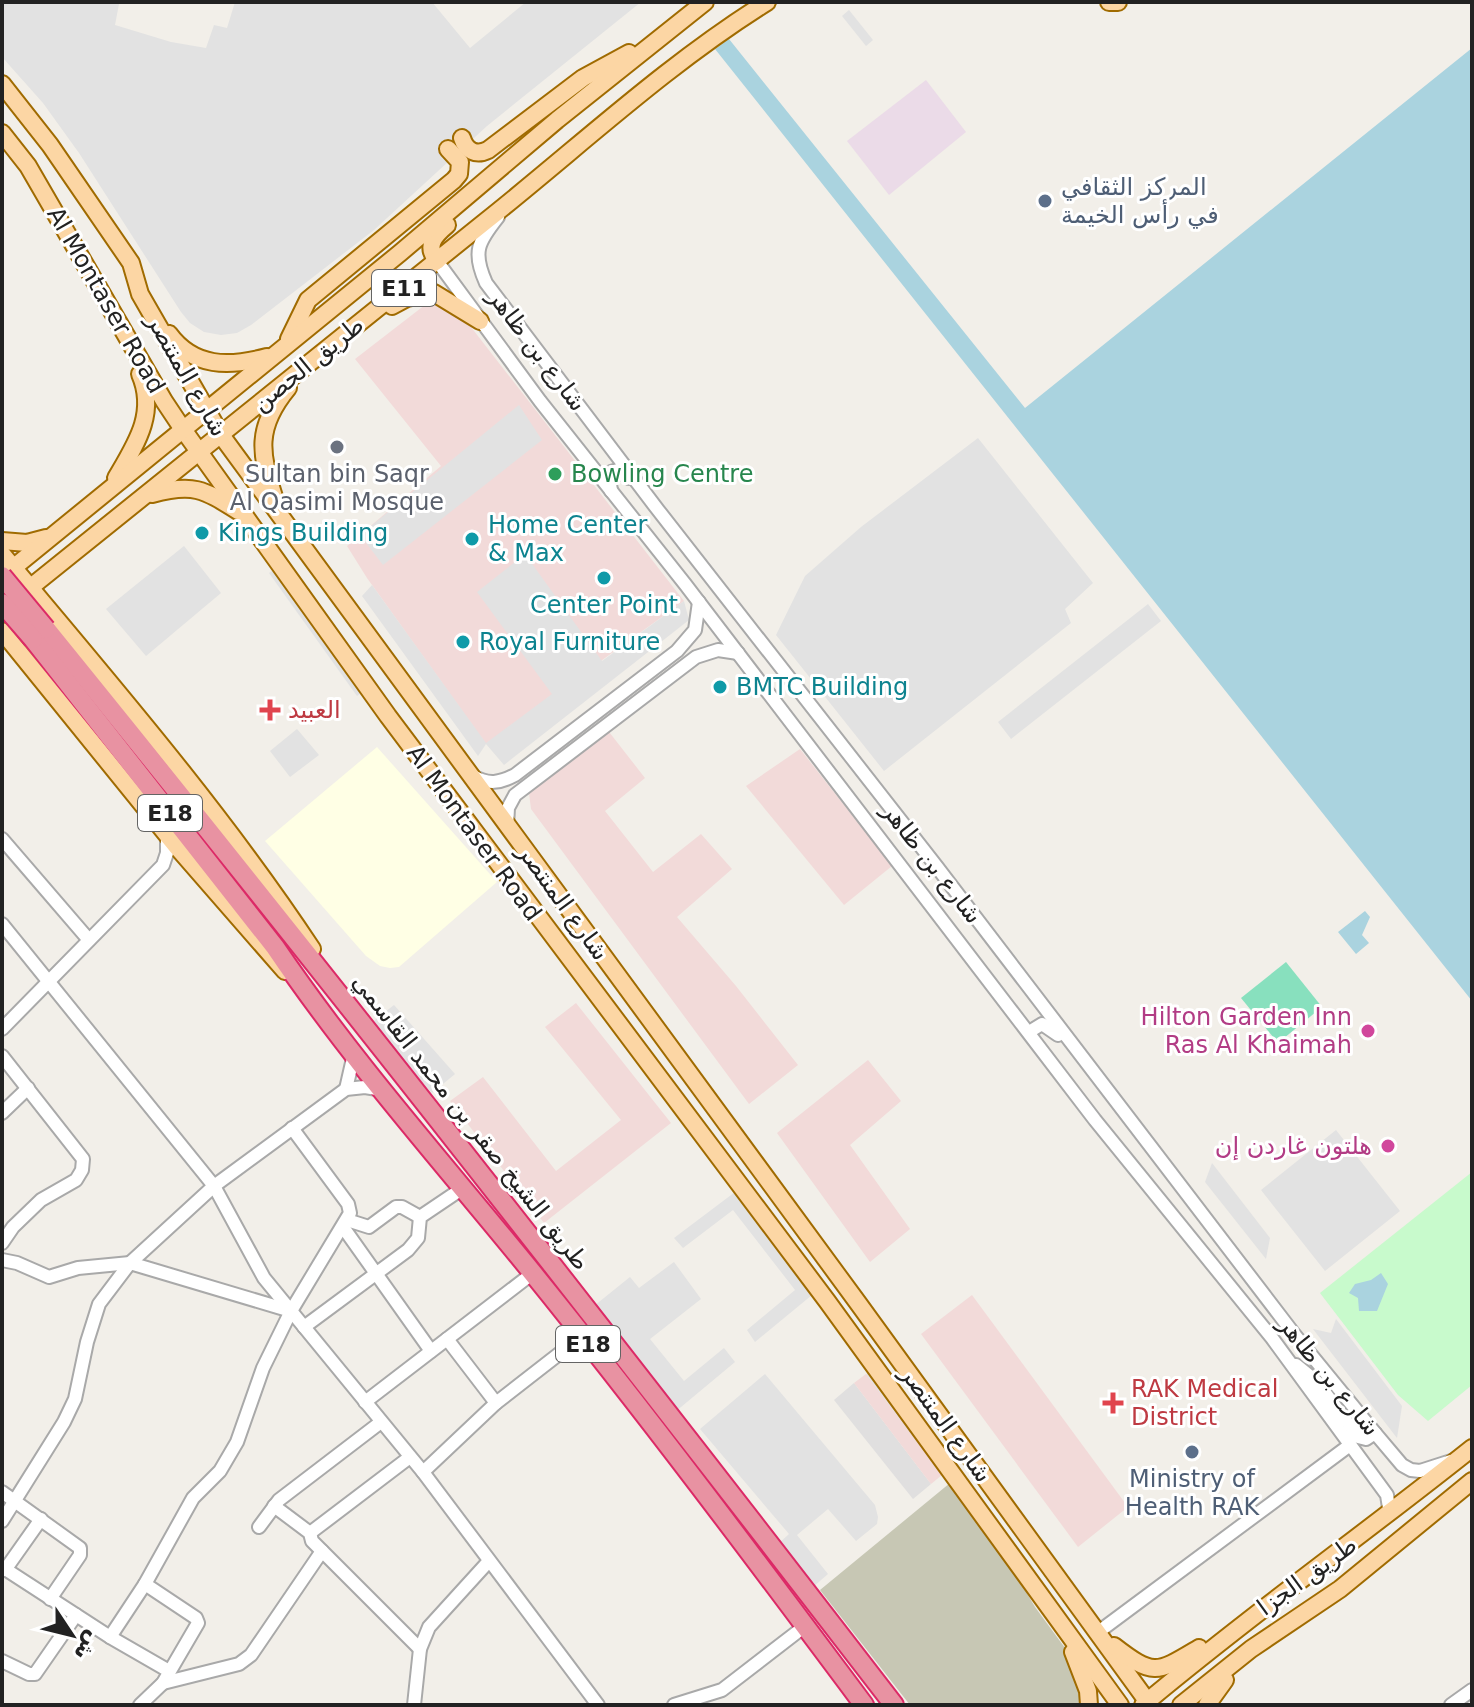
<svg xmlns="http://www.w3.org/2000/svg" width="1474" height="1707" viewBox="0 0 1474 1707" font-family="'DejaVu Sans','Noto Sans Arabic',sans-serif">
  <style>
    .residential { fill: #e0dfdf }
    .commercial { fill: #f2dad9 }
    .industrial { fill: #ebdbe8 }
    .education { fill: #ffffe5 }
    .construction { fill: #c7c7b4 }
    .park { fill: #c8facc }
    .pitch { fill: #88e0be }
    .parking { fill: #e2e2e2 }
    .water { fill: #aad3df }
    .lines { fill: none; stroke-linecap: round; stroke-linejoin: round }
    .minor-casing { stroke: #a9a9a9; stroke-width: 16 }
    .major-casing { stroke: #a06b00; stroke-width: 20 }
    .highway-casing { stroke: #dc2a67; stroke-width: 22 }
    .minor { stroke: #fff; stroke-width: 12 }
    .major { stroke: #fcd6a4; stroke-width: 16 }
    .highway { stroke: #e892a2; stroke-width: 18 }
    .highway-bridge-casing { stroke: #dc2a67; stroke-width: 22; stroke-linecap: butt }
    .highway-bridge { stroke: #e892a2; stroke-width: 18 }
    .service-dot { fill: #5c6f8a; stroke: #fff; stroke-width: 3 }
    .worship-dot { fill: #6b7280; stroke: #fff; stroke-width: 3 }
    .leisure-dot { fill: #2e9e5b; stroke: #fff; stroke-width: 3 }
    .culture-dot { fill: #0f9aa8; stroke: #fff; stroke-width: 3 }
    .health-dot { fill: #e0444e; stroke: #fff; stroke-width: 3 }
    .hotel-dot { fill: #d1479c; stroke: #fff; stroke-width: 3 }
    .labels { text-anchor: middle; stroke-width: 6; stroke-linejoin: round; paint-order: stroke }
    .shield { fill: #fff; stroke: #646464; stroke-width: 2 }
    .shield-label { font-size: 22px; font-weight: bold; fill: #222 }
    .service-label { font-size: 24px; fill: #4e5e75; stroke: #fff; text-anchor: start }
    .street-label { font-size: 24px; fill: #222; stroke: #fff }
    .worship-label { font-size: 24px; fill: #5b616d; stroke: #fff }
    .leisure-label { font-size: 24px; fill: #27864d; stroke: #fff; text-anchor: start }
    .culture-label { font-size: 24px; fill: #0d838f; stroke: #fff; text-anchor: start }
    .health-label { font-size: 24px; fill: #be3a42; stroke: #fff; text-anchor: start }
    .hotel-label { font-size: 24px; fill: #b23c85; stroke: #fff; text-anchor: end }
  </style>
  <rect width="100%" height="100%" fill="#f2efe9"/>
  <polygon class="residential" points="854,1383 931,1484 913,1499 834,1400"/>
  <g class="commercial">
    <polygon points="443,291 684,601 486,744 367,578 347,546 441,466 355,359"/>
    <polygon points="606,728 645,778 605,811 653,872 701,834 732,869 677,917 736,986 798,1065 749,1104 531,809 529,793"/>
    <polygon points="800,749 892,866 844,905 746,786"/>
    <polygon points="576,1003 671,1123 544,1223 450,1101 483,1077 556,1171 621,1120 545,1027"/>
    <polygon points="868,1060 901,1101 850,1145 910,1229 870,1262 777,1133"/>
    <polygon points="972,1295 1128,1507 1078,1547 921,1334"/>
    <polygon points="866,1374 942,1475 931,1484 854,1383"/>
  </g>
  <polygon class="industrial" points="926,80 966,132 889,195 847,141"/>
  <polygon class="education" points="377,747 497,882 399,967 390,968 380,966 366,956 265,841"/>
  <polygon class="construction" points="950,1483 1005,1556 1035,1607 1087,1678 1091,1705 910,1705 820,1590"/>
  <polygon class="park" points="1472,1172 1472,1385 1428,1421 1398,1395 1320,1293"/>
  <polygon class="pitch" points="1286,962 1322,1007 1278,1043 1241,998"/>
  <g class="parking">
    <polygon points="2,2 119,4 115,25 171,42 206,48 214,25 227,28 235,2 432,2 470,48 526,2 641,2 487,126 374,230 251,325 237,333 221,335 204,332 190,323 181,312 79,153 43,103 2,57"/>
    <polygon points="849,10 873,40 866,46 842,16"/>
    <polygon points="519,405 542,440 383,565 360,535"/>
    <polygon points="978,438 1093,583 1065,609 1071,623 884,771 776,635 805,576 861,527"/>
    <polygon points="184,546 221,593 146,656 106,609"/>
    <polygon points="525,554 602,661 684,601 689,620 504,765 486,744 478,756 362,596 372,585 486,743 552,694 477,592"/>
    <polygon points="278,567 365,690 357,696 269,573"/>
    <polygon points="1148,604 1161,621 1011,739 998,722"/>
    <polygon points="297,729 319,755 290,777 270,751"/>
    <polygon points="394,1005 455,1074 432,1093 370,1024"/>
    <polygon points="1336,1130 1400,1211 1325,1271 1261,1190"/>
    <polygon points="1212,1163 1270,1238 1266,1259 1205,1182"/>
    <polygon points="739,1189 808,1279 812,1295 755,1342 747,1330 795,1290 733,1210 683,1248 674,1238"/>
    <polygon points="674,1262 701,1299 650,1339 684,1381 724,1348 735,1362 675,1412 594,1306 630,1277 639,1288"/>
    <polygon points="1336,1319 1402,1406 1397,1438 1313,1329 1331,1333"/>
    <polygon points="875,1370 949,1469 942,1475 866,1374"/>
    <polygon points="765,1374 875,1505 878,1517 877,1524 856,1541 828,1509 797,1535 828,1574 813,1587 778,1544 789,1534 700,1429"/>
  </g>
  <g class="water">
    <polygon points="729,39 1025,408 1472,48 1472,1001 715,49"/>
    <polygon points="1365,911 1370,917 1362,935 1369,943 1356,954 1338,932"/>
    <polygon points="1381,1273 1388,1284 1377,1311 1359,1311 1358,1298 1349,1293 1355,1284 1371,1280"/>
  </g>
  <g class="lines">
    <g class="minor-casing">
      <g id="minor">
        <path d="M498,217C478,242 472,252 486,283L658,510L937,867L1294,1334L1375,1433L1402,1465L1411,1470L1420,1471L1451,1461"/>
        <polyline points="437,261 540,401 685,584 1095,1120 1272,1338 1387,1495 1390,1514"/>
        <polyline points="611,491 609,476 611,472 618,470 629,478"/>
        <path d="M473,776C488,785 500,783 515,775L677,651L695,630L699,602"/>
        <polyline points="507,827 508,808 515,795 696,657 718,650 738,653"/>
        <polyline points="2,839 89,940"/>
        <polyline points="2,924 214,1186 264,1278 423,1472 598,1705"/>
        <polyline points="2,1029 163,865 167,853 167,835"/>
        <polyline points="1029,1032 1042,1024 1058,1035"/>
        <polyline points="2,1056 83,1159 82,1170 76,1180 41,1200 13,1227 2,1243"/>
        <polyline points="346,1089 354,1054"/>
        <polyline points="2,1113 28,1088"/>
        <polyline points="347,1220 369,1227 396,1207 402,1207 420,1217"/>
        <polyline points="343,1227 431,1351"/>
        <polyline points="2,1260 17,1263 49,1277 78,1268 130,1263 291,1311"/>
        <polyline points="304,1327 408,1250 418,1238 420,1217 463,1188"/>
        <polyline points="447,1339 496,1403"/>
        <polyline points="1296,1365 1317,1382 1358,1437 1366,1439 1375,1433"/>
        <polyline points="365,1402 533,1273"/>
        <polyline points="423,1472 496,1403 582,1336"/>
        <polyline points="2,1492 80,1548 80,1555 50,1599"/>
        <polyline points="274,1506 310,1533 312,1541 420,1649"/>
        <polyline points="2,1521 64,1422 75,1399 87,1342 99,1304 130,1263 214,1186 346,1089 365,1087 383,1090"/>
        <polyline points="259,1527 279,1500 381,1422"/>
        <polyline points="310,1533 410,1457"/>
        <polyline points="2,1567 110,1637 169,1671"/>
        <polyline points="5,1570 41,1519"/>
        <polyline points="1097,1633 1350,1445"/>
        <polyline points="110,1637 145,1584"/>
        <polyline points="2,1661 29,1674 35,1674 76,1615"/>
        <polyline points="163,1683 239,1664 251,1655 322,1551"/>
        <polyline points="140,1705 163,1683 198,1623 196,1618 145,1584 193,1498 220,1471 237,1442 263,1368 291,1311 350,1213 348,1204 292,1128"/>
        <polyline points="414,1705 420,1649 429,1627 489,1561"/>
        <polyline points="674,1705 722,1690 805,1626"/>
        <polyline points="1451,1705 1472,1690"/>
      </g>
    </g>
    <g class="major-casing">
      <g id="major">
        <polyline points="1109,2 1118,2"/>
        <polyline points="2,84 50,145 131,263 140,294 221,435 858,1303 1150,1705"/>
        <polyline points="2,133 28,166 164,401 182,428 388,716 827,1301 1120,1705"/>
        <path d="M462,138C466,151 476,156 488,150L583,78L629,53"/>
        <path d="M437,261C425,246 434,236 447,225"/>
        <polyline points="392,306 407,298 434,293 480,321"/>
        <path d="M169,334C194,368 229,367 267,357"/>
        <polyline points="289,339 308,300 454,180 459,174 460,162 448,149"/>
        <path d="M116,478C136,444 157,413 140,374"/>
        <path d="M152,494C193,483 203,489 238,511"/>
        <path d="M275,500C260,453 255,428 288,388"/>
        <polyline points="2,541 27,543 46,538"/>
        <path d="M2,554C109,682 220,810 312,949"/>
        <polyline points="2,577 400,253 557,120 705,2"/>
        <path d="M11,603C169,475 328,349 486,221C579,147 666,65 767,2"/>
        <polyline points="2,631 176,846 285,971"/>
        <path d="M1114,1646C1154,1677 1157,1673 1199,1648"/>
        <polyline points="1073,1652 1088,1691 1089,1705"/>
        <path d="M1143,1705C1250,1615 1363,1535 1472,1448"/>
        <polyline points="1181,1705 1251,1649 1340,1589 1472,1481"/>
        <polyline points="1207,1705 1225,1680"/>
      </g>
    </g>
    <g class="highway-casing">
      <g id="highway">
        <path d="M46,629C334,984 615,1343 894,1705"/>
        <path d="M33,639L275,947C352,1061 444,1164 531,1271C646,1413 755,1559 864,1705"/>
      </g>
    </g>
    <use href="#minor" class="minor"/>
    <use href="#major" class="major"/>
    <use href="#highway" class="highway"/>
    <g class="highway-bridge-casing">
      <g id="highway-bridge">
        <polyline points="2,576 46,629"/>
        <polyline points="2,603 33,639"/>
      </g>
    </g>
    <use href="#highway-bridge" class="highway-bridge"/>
  </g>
  <g class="service-dot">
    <circle cx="1045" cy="201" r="8"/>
    <circle cx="1192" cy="1452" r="8"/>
  </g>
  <circle class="worship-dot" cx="337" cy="447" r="8"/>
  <circle class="leisure-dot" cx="555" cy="474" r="8"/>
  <g class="culture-dot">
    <circle cx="202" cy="533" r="8"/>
    <circle cx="472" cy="539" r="8"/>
    <circle cx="604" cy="578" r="8"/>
    <circle cx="463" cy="642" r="8"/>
    <circle cx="720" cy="687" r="8"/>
  </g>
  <g class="health-dot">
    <path d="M266 698h8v8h8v8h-8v8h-8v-8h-8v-8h8z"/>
    <path d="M1109 1391h8v8h8v8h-8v8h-8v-8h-8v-8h8z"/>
  </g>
  <g class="hotel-dot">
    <circle cx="1368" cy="1031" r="8"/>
    <circle cx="1388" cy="1146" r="8"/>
  </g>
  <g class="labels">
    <g class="shield">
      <rect x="372" y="270" width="64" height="36" rx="6"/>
      <rect x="138" y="795" width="64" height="36" rx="6"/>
      <rect x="556" y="1326" width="64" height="36" rx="6"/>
    </g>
    <g class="shield-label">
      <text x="404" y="296">E11</text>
      <text x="170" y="821">E18</text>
      <text x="588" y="1352">E18</text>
    </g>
    <g class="service-label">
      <text x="1061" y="195">المركز الثقافي<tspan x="1061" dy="28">في رأس الخيمة</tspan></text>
      <text x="1192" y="1487" text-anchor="middle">Ministry of<tspan x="1192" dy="28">Health RAK</tspan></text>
    </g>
    <g class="street-label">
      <text transform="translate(106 300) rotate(60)" y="8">Al Montaser Road</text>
      <text transform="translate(537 350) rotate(53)" y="8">شارع بن ظاهر</text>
      <text transform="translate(308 364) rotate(-39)" y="8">طريق الحصن</text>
      <text transform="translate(187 375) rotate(60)" y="8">شارع المنتصر</text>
      <text transform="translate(474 833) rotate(54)" y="8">Al Montaser Road</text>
      <text transform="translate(932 863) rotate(52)" y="8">شارع بن ظاهر</text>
      <text transform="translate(563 902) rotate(54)" y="8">شارع المنتصر</text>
      <text transform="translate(471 1122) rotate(52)" y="8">طريق الشيخ صقر بن محمد القاسمي</text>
      <text transform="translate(1329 1376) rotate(51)" y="8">شارع بن ظاهر</text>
      <text transform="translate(946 1424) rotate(54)" y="8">شارع المنتصر</text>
      <text transform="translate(1307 1576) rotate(-36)" y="8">طريق الجزا</text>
    </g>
    <g class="worship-label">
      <text x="337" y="482">Sultan bin Saqr<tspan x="337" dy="28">Al Qasimi Mosque</tspan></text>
    </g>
    <g class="leisure-label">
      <text x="571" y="482">Bowling Centre</text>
    </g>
    <g class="culture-label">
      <text x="488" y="533">Home Center<tspan x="488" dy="28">&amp; Max</tspan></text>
      <text x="218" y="541">Kings Building</text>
      <text x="604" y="613" text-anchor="middle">Center Point</text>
      <text x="479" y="650">Royal Furniture</text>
      <text x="736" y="695">BMTC Building</text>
    </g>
    <g class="health-label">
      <text x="288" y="718">العبيد</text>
      <text x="1131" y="1397">RAK Medical<tspan x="1131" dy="28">District</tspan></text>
    </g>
    <g class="hotel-label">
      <text x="1352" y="1025">Hilton Garden Inn<tspan x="1352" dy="28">Ras Al Khaimah</tspan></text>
      <text x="1372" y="1154">هلتون غاردن إن</text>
    </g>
  </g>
  <rect width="1474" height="1707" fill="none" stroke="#222222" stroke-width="8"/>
  <g transform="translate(72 1635) rotate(125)" stroke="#ffffff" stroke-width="6" paint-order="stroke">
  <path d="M0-6L14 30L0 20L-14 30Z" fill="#222222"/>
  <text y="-12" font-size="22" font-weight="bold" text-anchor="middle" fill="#222222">ش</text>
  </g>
</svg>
